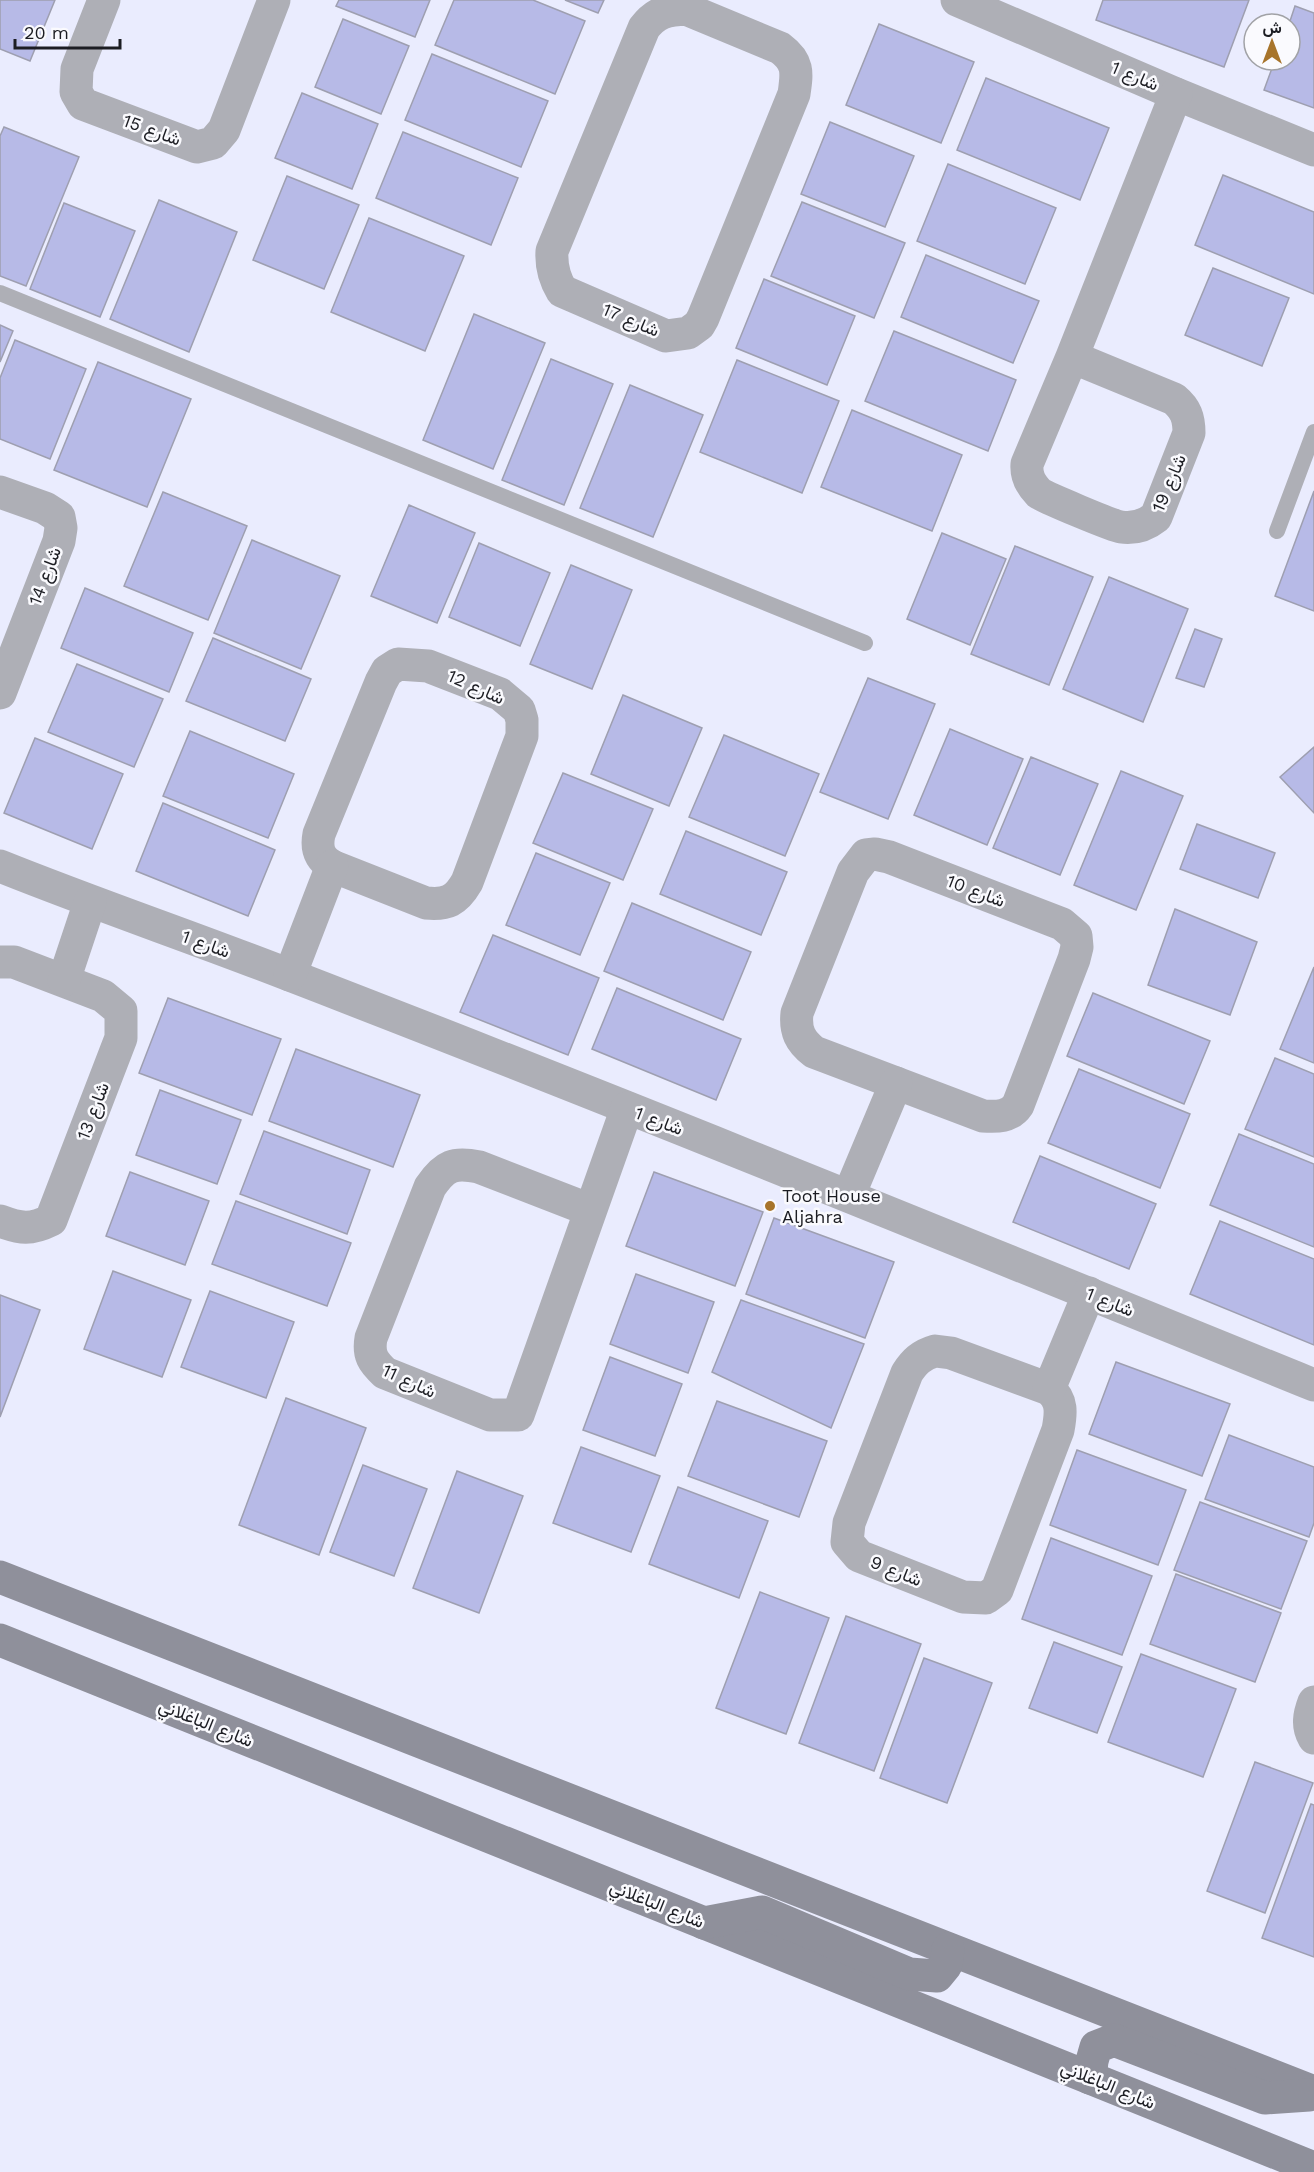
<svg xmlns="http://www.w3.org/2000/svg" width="1314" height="2172" viewBox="0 0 1314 2172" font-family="'Work Sans',Vazirmatn,sans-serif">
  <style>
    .building { fill: #b7bae7; stroke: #9e9fb0; stroke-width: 1.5 }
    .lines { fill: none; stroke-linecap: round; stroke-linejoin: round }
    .service { stroke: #aeafb6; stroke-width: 16 }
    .minor { stroke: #aeafb6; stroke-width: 33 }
    .secondary { stroke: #8f909b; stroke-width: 33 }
    .poi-dot { fill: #a7742b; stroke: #fafafe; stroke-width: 2 }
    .labels { text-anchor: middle; stroke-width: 5; stroke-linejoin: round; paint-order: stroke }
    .street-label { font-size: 18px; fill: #1c1d23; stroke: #fafafe }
    .poi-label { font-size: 18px; fill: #1c1d23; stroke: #fafafe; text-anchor: start }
  </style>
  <rect width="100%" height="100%" fill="#eaecfe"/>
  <g class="building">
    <polygon points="0,0 55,0 30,61 0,49"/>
    <polygon points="339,0 430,0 415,37 336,6"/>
    <polygon points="454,0 533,0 585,21 555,94 435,45"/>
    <polygon points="565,0 604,0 598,13"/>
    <polygon points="1103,0 1249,0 1224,67 1096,20"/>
    <polygon points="1295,6 1314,13 1314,108 1264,90 1275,60 1290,60 1289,24"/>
    <polygon points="343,19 409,46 381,114 315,87"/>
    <polygon points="879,24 974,62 941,143 846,105"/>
    <polygon points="432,54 548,101 521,167 405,120"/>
    <polygon points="986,78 1109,128 1080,200 957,150"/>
    <polygon points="302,93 378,124 352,189 275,158"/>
    <polygon points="830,122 914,156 885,227 801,194"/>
    <polygon points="4,127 79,157 26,286 0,276 0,136"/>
    <polygon points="403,132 518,178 491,245 376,198"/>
    <polygon points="948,164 1056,208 1025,284 917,241"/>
    <polygon points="1223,175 1314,212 1314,294 1195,245"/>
    <polygon points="287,176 359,205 324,289 253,260"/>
    <polygon points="159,200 237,232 189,352 110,319"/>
    <polygon points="802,202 905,243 874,318 771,276"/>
    <polygon points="64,203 135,231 100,317 30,289"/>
    <polygon points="369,218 464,256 425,351 331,312"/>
    <polygon points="926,255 1039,301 1013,363 901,317"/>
    <polygon points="1213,268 1289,298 1262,366 1185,335"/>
    <polygon points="764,279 855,316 827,385 736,348"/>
    <polygon points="474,314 545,343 493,469 423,440"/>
    <polygon points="0,325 13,331 0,362"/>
    <polygon points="894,331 1016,380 988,451 865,401"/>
    <polygon points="15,340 86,369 50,459 0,439 0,378"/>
    <polygon points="551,359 613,384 564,505 502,480"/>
    <polygon points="737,360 839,401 802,493 700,452"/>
    <polygon points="98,362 191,399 147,507 54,470"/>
    <polygon points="630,385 703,415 653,537 580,508"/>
    <polygon points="852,410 962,455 932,531 821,487"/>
    <polygon points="1314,491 1314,611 1275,596"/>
    <polygon points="163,492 247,526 208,620 124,586"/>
    <polygon points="409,505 475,533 437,623 371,596"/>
    <polygon points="942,533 1006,559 970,645 907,619"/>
    <polygon points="252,540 340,576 301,669 214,633"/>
    <polygon points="479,543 550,573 520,646 449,617"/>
    <polygon points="1015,546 1093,577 1049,685 971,654"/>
    <polygon points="571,565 632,590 592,689 530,664"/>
    <polygon points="1109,577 1188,609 1143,722 1063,689"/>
    <polygon points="85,588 193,633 169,692 61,648"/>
    <polygon points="1195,629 1222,639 1204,687 1176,678"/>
    <polygon points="213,638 311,679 285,741 186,701"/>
    <polygon points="77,664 163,699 134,767 48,732"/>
    <polygon points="868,678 935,704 888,819 820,792"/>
    <polygon points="623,695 702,728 669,806 591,774"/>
    <polygon points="950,729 1023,759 987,845 914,815"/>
    <polygon points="190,731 294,774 268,838 163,796"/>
    <polygon points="724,735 819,774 785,856 689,817"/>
    <polygon points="35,738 123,774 92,849 4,813"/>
    <polygon points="1314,747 1314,813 1280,777"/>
    <polygon points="1031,757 1098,784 1060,875 993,848"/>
    <polygon points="1121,771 1183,796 1136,910 1074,885"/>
    <polygon points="563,773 653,809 623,880 533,843"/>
    <polygon points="163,803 275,850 248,916 136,871"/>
    <polygon points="1197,824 1275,853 1258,898 1180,869"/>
    <polygon points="686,831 787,872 761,935 660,894"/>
    <polygon points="536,853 610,883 580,955 506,925"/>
    <polygon points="632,903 751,952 723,1020 604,971"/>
    <polygon points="1175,909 1257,942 1230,1015 1148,985"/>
    <polygon points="493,935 599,978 568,1055 460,1012"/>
    <polygon points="1314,967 1314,1063 1280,1049"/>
    <polygon points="617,988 741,1039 716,1100 592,1049"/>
    <polygon points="1093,993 1210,1041 1184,1104 1067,1056"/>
    <polygon points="168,998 281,1039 252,1115 139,1073"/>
    <polygon points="296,1049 420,1095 393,1167 269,1121"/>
    <polygon points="1275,1058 1314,1074 1314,1157 1245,1129"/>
    <polygon points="1079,1069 1190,1114 1160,1188 1048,1143"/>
    <polygon points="160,1090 241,1120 217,1184 136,1155"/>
    <polygon points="264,1131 370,1170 347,1234 240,1194"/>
    <polygon points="1239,1134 1314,1164 1314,1247 1210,1205"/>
    <polygon points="1040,1156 1156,1204 1129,1269 1013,1222"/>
    <polygon points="130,1172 209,1201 185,1265 106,1236"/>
    <polygon points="654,1172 763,1212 735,1286 626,1246"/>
    <polygon points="236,1201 351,1243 327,1306 212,1264"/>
    <polygon points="774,1218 894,1262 865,1338 746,1294"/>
    <polygon points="1220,1221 1314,1259 1314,1345 1190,1294"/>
    <polygon points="113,1271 191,1300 162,1377 84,1349"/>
    <polygon points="636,1274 714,1302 688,1373 610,1344"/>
    <polygon points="210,1291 294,1322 266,1398 181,1367"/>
    <polygon points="0,1295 40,1310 0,1417"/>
    <polygon points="741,1300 864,1344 831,1428 712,1372"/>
    <polygon points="610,1357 682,1384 655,1456 583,1430"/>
    <polygon points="1116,1362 1230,1404 1202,1476 1089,1434"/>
    <polygon points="286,1398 366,1428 319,1555 239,1525"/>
    <polygon points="717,1401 827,1441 799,1517 688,1476"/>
    <polygon points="1229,1435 1314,1467 1314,1523 1309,1537 1205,1499"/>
    <polygon points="581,1447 660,1476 631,1552 553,1523"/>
    <polygon points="1077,1450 1186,1490 1158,1565 1050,1525"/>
    <polygon points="363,1465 427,1489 394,1576 330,1552"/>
    <polygon points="457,1471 523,1496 479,1613 413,1588"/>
    <polygon points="678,1487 768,1521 739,1598 649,1564"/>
    <polygon points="1200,1502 1307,1541 1281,1609 1174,1570"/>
    <polygon points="1051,1538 1152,1576 1122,1655 1022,1619"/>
    <polygon points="1176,1574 1281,1613 1255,1682 1150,1644"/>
    <polygon points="760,1592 829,1618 786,1734 716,1708"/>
    <polygon points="846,1616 921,1644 874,1771 799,1743"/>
    <polygon points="1054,1642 1122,1667 1097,1733 1029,1708"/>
    <polygon points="1141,1654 1236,1689 1203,1777 1108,1742"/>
    <polygon points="924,1658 992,1683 947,1803 880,1778"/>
    <polygon points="1255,1762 1313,1783 1265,1913 1207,1891"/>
    <polygon points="1311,1804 1314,1805 1314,1957 1262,1938"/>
  </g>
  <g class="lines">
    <g class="service">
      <polyline points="0,293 865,643"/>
      <polyline points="1277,531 1314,432"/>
    </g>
    <g class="minor">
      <polyline points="104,0 77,69 76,92 83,104 197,147 213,143 224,130 274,0"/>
      <polyline points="957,0 1176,94 1314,150"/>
      <path d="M686,9L780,48C799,62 797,73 794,94L703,318L699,325L688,333L666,336L562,291C554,278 551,266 552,251L644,28C656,12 667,10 686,9Z"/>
      <path d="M1072,357L1174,399C1186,409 1189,418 1189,433L1156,517C1146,525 1135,529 1121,527C1113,526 1044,497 1039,493C1030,484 1026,476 1027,464L1072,357L1176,94"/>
      <polyline points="0,492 45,508 59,517 61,528 59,541 0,693"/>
      <path d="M398,664L428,666L500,694L519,710L522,720V736L467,882C456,901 447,905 426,903L332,866C319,858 316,849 319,834L381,682L387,671Z"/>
      <path d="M875,854L889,857L1062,924L1076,936L1077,947L1074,959L1018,1105C1010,1117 997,1117 983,1116L814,1052C800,1041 795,1031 797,1013L853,872L866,855Z"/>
      <path d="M0,866C97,905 195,938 292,976C634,1108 974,1247 1314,1385"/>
      <path d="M0,962H14L103,996L121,1011V1038L51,1220C31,1230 21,1229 0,1221"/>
      <polyline points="290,975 332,866"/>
      <polyline points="64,980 90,902"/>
      <polyline points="849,1195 896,1083"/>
      <path d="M590,1210L479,1167C454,1162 445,1165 430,1187L371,1338C368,1355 373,1362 385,1373L490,1415H518L627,1108"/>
      <path d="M935,1351L951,1353L1049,1389C1063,1400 1061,1414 1058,1430L997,1590L986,1598L963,1597L859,1556L847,1542L849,1523L907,1373C914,1362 921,1355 935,1351Z"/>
      <polyline points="1049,1389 1089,1293"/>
      <path d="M1314,1702C1309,1715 1307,1726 1314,1738"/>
    </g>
    <g class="secondary">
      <polyline points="0,1577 1314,2092"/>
      <polyline points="0,1640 1314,2168"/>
      <polyline points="704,1923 762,1912 909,1974 937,1976 946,1965 948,1949"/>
      <polyline points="1090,2078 1092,2061 1096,2047 1114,2040 1265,2098 1309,2095"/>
    </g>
  </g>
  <circle class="poi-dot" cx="770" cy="1206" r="6"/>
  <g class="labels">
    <g class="street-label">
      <text transform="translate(1135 76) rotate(23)" y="6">شارع 1</text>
      <text transform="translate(152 130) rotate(20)" y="6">شارع 15</text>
      <text transform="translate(631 320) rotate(23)" y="6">شارع 17</text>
      <text transform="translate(1169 483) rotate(-67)" y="6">شارع 19</text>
      <text transform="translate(45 576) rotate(-69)" y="6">شارع 14</text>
      <text transform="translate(476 687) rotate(24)" y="6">شارع 12</text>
      <text transform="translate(976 891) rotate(21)" y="6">شارع 10</text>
      <text transform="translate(206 944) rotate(20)" y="6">شارع 1</text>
      <text transform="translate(93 1111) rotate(-69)" y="6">شارع 13</text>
      <text transform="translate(659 1121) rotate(21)" y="6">شارع 1</text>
      <text transform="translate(1110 1302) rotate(22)" y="6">شارع 1</text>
      <text transform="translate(409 1381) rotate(25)" y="6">شارع 11</text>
      <text transform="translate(896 1571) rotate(22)" y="6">شارع 9</text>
      <text transform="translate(206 1723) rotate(22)" y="6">شارع الباغلاني</text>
      <text transform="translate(657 1904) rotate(22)" y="6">شارع الباغلاني</text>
      <text transform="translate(1108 2085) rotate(22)" y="6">شارع الباغلاني</text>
    </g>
    <g class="poi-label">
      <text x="782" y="1202">Toot House<tspan x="782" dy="21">Aljahra</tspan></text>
    </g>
  </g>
  <g transform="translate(1272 42)"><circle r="28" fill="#fafafe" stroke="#a1a2a6" stroke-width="1.5"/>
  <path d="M0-4.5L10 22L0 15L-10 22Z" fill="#a7742b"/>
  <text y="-9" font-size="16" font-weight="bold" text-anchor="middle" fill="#1c1d23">ش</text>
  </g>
  <path d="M15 39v9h105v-9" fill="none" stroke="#1c1d23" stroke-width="3"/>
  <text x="24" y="39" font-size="18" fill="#1c1d23" stroke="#fafafe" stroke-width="4.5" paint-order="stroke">20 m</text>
</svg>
